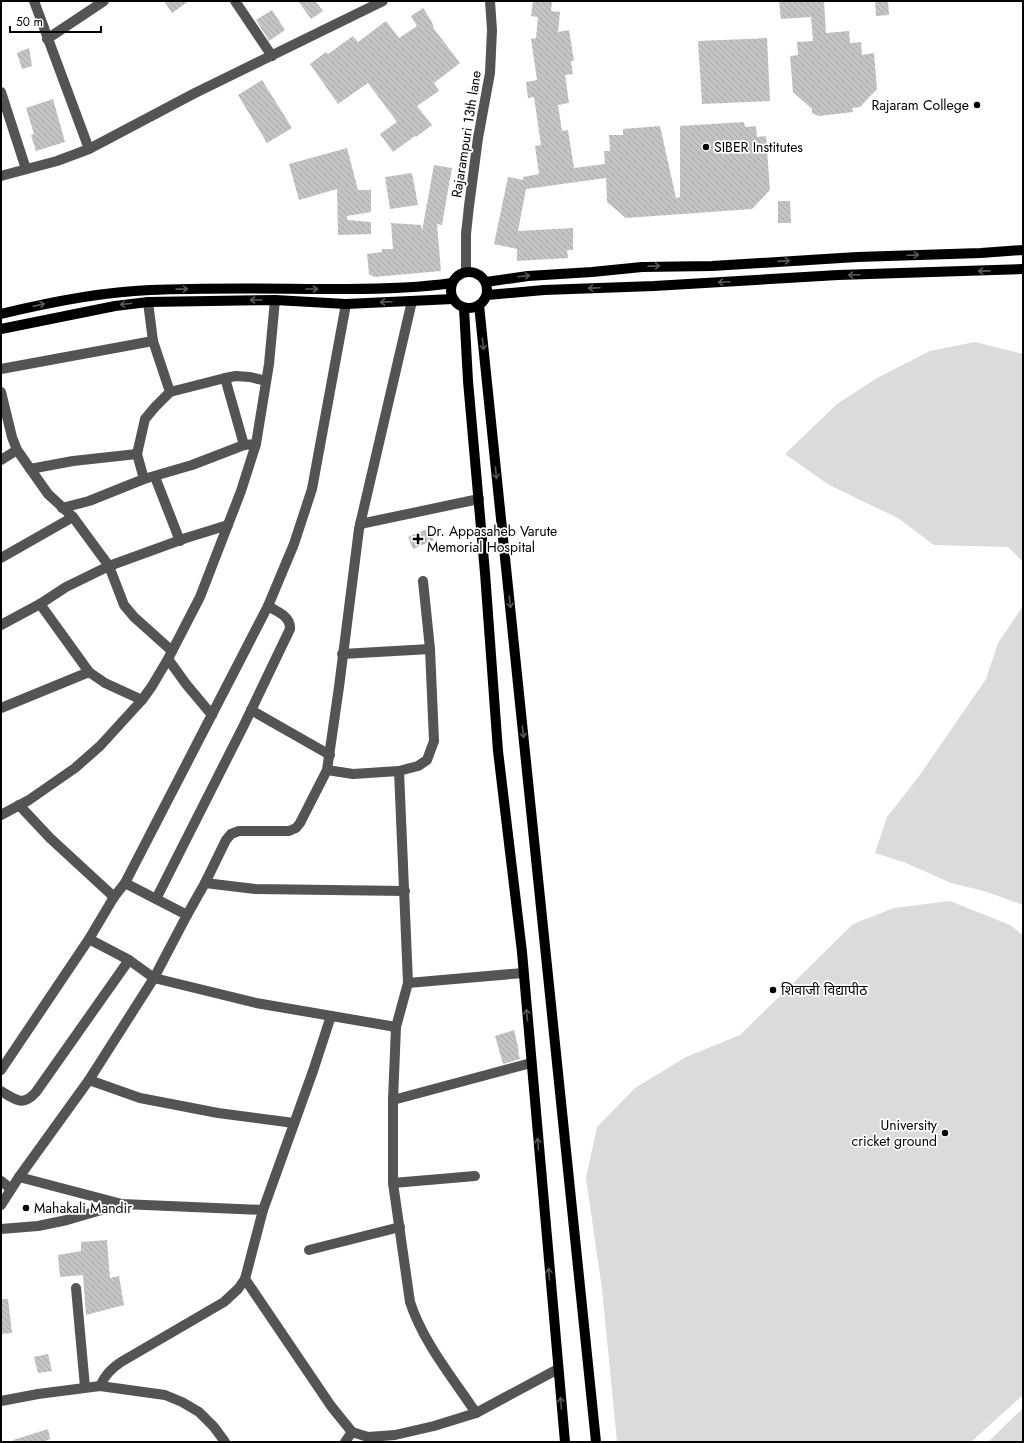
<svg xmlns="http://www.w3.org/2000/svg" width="1024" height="1443" viewBox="0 0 1024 1443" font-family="Jost,'Noto Sans Devanagari',sans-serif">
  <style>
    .park { fill: #dbdbdb }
    .building { fill: url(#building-back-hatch) }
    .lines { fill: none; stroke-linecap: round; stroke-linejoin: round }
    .minor { stroke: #545454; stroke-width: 10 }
    .major { stroke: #000; stroke-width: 10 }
    .oneway { stroke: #595959 }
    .poi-dot { fill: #000; stroke: #fff; stroke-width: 1.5 }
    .labels { text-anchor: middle; stroke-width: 3.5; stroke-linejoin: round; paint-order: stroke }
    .poi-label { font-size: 14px; fill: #000; stroke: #fff; text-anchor: start }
    .street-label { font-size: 14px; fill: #000; stroke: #fff }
  </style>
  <defs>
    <pattern id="building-back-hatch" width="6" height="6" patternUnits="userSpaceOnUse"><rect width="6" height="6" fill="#c4c4c4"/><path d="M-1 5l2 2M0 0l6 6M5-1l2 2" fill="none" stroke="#a7a7a7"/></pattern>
  </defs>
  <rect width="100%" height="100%" fill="#fff"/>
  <g class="park">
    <polygon points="975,342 1023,354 1023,562 1008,547 934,545 898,518 829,485 785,454 837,404 877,378 930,351"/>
    <polygon points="1023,606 1023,905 984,891 951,883 906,863 875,853 887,817 917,779 986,679 998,643"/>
    <polygon points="950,901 1010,925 1023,935 1023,1395 971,1442 617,1442 602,1289 586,1178 597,1127 635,1088 686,1057 740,1035 853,924 894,908"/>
    <polygon points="1023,1408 1023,1442 988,1442"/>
  </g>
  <g class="building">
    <polygon points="164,1 189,1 172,13"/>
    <polygon points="298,1 315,1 323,11 311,19"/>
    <polygon points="533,1 552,1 551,11 560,12 558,32 569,30 574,61 571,61 573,74 565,75 569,103 558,105 562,131 568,130 574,168 605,164 604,151 610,151 609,135 623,135 623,129 660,126 676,198 680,197 680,126 744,122 745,127 756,126 757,137 766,136 770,190 752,209 626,218 607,202 606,178 526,189 518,231 573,228 573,250 567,250 568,258 517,261 517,249 494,244 508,177 523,180 523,177 539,174 535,146 541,145 534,97 528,98 526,82 537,80 531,39 536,38 538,17 531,16"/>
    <polygon points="779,1 824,1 826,33 849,31 850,43 861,42 862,55 874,53 877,89 860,107 852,108 853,112 819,116 812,113 812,109 793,92 790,56 798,55 797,42 813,41 811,17 781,19"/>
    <polygon points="875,1 888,1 889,15 876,16"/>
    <polygon points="423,8 432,22 434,29 460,63 434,83 439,91 417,106 432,125 416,137 415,136 393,152 380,134 397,122 368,83 338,104 310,64 326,52 328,54 353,36 358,42 386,21 399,38 417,26 411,16"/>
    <polygon points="272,10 285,30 269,41 256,20"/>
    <polygon points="767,38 770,101 702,104 698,41"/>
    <polygon points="29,48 32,66 22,69 17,53"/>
    <polygon points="262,80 292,128 267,143 238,95"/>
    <polygon points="53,99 65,142 36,151 31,135 34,134 26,108"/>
    <polygon points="347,148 358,190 371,190 371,212 347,216 347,220 371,222 371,234 338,235 337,189 299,200 289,164"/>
    <polygon points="434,165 452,168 442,225 437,224 441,271 374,277 369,274 367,254 382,252 382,249 393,249 391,223 421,225 422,231"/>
    <polygon points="412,173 418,205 390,209 385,177"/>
    <polygon points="778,201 790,201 791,223 778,223"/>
    <polygon points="429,528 434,540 413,549 408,537"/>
    <polygon points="514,1030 519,1051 518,1051 520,1059 503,1064 495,1036"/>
    <polygon points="107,1240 110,1278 119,1276 124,1305 86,1315 83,1275 60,1277 58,1255 81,1251 81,1242"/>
    <polygon points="1,1299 8,1299 12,1333 1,1334"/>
    <polygon points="48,1354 52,1371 38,1373 34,1357"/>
    <polygon points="48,1429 50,1439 43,1442 13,1442 13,1440"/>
  </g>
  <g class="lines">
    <g class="minor">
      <polyline points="34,1 89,149"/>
      <polyline points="235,1 272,56"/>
      <polyline points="47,39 104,1"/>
      <polyline points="1,92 26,169"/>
      <polyline points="1,176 57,161 89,149 195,93 383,1"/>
      <polyline points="466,271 466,234 469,206 478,138 490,73 492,30 490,1"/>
      <polyline points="148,302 153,341 170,392"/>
      <polyline points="1,369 153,341"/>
      <polyline points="225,378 244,445"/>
      <polyline points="1,392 12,437 17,450 48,494 73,517 109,566 124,605 134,617 172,651"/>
      <polyline points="1,460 17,450"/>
      <polyline points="30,469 73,461 137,454"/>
      <polyline points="155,477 180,541"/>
      <polyline points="144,479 137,454 145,419 155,407 170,392 225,378 236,376 250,377 266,381"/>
      <polyline points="62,508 89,501 144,479 192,465 244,445 256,444"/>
      <polyline points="360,524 479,499"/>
      <polyline points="1,558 73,517"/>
      <polyline points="40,604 89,672 105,683 142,700"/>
      <polyline points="1,625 40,604 66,587 109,566 186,538 228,525"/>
      <polyline points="342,654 430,649"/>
      <polyline points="168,659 186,684 212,715"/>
      <polyline points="1,708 89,672"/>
      <polyline points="251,710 330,755"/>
      <polyline points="327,770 353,774 399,771 418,766 427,760 434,741 430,649 423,581"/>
      <path d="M399,771L408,983L396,1027L393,1100V1183L410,1302C423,1342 452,1377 476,1413"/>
      <polyline points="19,805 50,838 114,897"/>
      <polyline points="1,815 29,800 75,768 100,746 142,700 152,686 168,659 200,597 241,491 256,444 269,364 275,300"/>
      <polyline points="125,883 187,915"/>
      <polyline points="205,883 255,889 405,891"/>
      <path d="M156,899L244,725L290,629C291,616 277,612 268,606"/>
      <polyline points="89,939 129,960 154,978 256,1003 396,1027"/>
      <polyline points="408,983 523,973"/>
      <polyline points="1,1070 89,939 114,897 125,883 268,606 294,544 312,489 346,304"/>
      <polyline points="89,1080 140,1098 218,1113 294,1123"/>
      <path d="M1,1091C16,1100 23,1107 36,1092L129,960"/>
      <polyline points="393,1100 531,1063"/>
      <polyline points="19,1177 122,1204 263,1210"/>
      <polyline points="1,1181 11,1189"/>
      <polyline points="393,1183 475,1176"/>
      <polyline points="1,1205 19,1177 89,1080 154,978 187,915 205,883 226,840 231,834 239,831 289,831 296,828 300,823 327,770 339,687 359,529 412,301"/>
      <polyline points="1,1229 38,1226 67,1220 122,1204"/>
      <polyline points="309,1250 400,1227"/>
      <polyline points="245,1279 331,1406 352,1432 368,1437 395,1435 434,1426 476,1413 558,1369"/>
      <polyline points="76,1288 85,1387"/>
      <path d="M100,1386C105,1375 111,1369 121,1362L224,1302L238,1289L245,1279L263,1210L313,1071L331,1016"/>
      <polyline points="1,1401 38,1394 100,1386 165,1395 182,1402 199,1412 214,1427 225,1442"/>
      <polyline points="345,1442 352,1432"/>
    </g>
    <g class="major">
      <circle cx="469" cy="290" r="18"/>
      <polyline points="486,282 528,276 592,272 642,267 712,266 857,257 981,253 1023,250"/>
      <polyline points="487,295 544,290 654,286 838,275 1023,269"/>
      <polyline points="479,305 596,1442"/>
      <polyline points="464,308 468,381 485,573 498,751 522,952 565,1442"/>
      <path d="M1,314C50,302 100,292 150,290C215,287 281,289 346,289C381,289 417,288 452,283"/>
      <polyline points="1,329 115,306 148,302 275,300 346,304 453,299"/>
    </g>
  </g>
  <defs><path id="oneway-shaft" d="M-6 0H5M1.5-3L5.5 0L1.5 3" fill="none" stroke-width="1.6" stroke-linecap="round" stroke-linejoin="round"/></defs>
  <g class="oneway">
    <use href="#oneway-shaft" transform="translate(913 255) rotate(-2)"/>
    <use href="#oneway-shaft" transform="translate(784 261) rotate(-4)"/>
    <use href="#oneway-shaft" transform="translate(654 266) rotate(-1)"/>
    <use href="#oneway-shaft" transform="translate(984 271) rotate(179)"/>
    <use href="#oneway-shaft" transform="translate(854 275) rotate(178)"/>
    <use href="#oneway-shaft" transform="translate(524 276) rotate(-7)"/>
    <use href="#oneway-shaft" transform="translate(724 282) rotate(177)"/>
    <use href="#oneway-shaft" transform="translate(594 288) rotate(178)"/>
    <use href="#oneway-shaft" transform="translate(182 289) rotate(-1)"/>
    <use href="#oneway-shaft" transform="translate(312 289)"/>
    <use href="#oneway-shaft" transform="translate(256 300) rotate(180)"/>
    <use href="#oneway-shaft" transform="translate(386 302) rotate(178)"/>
    <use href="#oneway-shaft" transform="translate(126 304) rotate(173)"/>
    <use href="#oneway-shaft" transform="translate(39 305) rotate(-13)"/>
    <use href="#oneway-shaft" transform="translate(483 344) rotate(84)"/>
    <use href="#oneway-shaft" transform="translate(496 473) rotate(84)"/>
    <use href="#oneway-shaft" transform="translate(510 602) rotate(84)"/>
    <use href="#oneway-shaft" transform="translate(523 732) rotate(84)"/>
    <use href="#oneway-shaft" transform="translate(527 1015) rotate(-95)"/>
    <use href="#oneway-shaft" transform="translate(538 1144) rotate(-95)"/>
    <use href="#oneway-shaft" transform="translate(549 1274) rotate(-95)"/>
    <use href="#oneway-shaft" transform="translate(561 1403) rotate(-95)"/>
  </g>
  <g class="poi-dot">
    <circle cx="977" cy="105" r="4"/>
    <circle cx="706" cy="147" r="4"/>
    <path d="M416 533h4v4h4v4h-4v4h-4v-4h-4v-4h4z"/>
    <circle cx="773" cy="990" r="4"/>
    <circle cx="945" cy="1133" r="4"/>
    <circle cx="26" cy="1208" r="4"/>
  </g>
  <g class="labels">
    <g class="poi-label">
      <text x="969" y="110" text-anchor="end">Rajaram College</text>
      <text x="714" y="152">SIBER Institutes</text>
      <text x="427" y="536">Dr. Appasaheb Varute<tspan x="427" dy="16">Memorial Hospital</tspan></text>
      <text x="781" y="995">शिवाजी विद्यापीठ</text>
      <text x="937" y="1130" text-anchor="end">University<tspan x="937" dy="16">cricket ground</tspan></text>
      <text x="34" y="1213">Mahakali Mandir</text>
    </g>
    <g class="street-label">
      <text transform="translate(466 134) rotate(-81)" y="5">Rajarampuri 13th lane</text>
    </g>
  </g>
  <rect width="1024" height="1443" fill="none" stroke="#000000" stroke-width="4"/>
  <path d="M10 26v6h91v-6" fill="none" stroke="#000000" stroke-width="2"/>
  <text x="16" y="26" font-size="12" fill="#000000" stroke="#ffffff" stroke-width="3" paint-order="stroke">50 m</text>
</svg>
